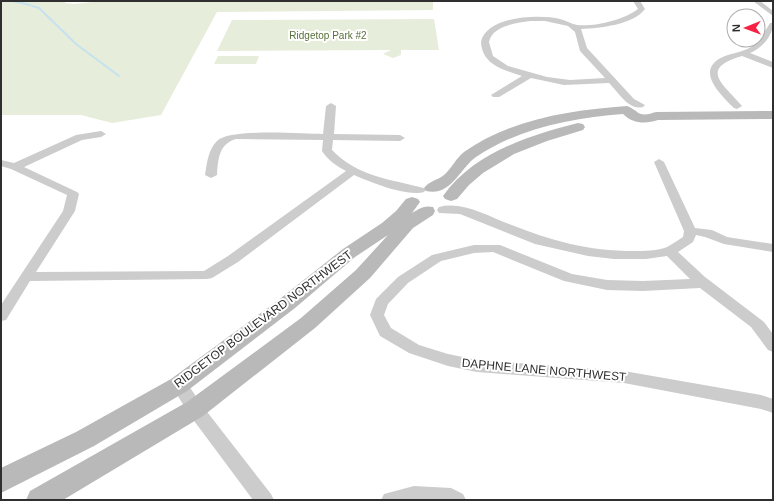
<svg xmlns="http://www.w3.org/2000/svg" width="774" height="501" viewBox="0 0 774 501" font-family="Helvetica,sans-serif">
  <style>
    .green { fill: #e7eddb }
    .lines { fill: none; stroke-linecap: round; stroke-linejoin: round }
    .stream { stroke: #c6e2ef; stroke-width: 2 }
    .street { fill: #ccc; fill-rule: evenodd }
    .secondary { fill: #b9b9b9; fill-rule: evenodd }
    .labels { text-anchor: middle; stroke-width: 4; stroke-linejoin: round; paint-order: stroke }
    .far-park-label { font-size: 10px; fill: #566f38; stroke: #fff }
    .street-label { font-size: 12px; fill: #2f2f2f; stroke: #fff }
  </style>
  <rect width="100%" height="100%" fill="#fff"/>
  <g class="green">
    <polygon points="1,1 66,1 65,3 74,4 102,1 433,1 433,10 217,12 161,115 112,123 81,115 1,115"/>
    <polygon points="434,19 439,50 401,50 401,55 393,58 383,54 391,50 217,51 232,20"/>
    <polygon points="218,56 259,56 256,64 214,64"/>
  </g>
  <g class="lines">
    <g class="stream">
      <polyline points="13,1 30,5"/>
      <polyline points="32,6 39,8 76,44 119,76"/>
    </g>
    <g class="street">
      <path d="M633,1H640L645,9C633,25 600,28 581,29L587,48L634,99L645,105L643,107C629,111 618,92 609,83L564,85L531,78L499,97H493L491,95L522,76C504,70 482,65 481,42C486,16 539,14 560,19C565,20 571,24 577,25C594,27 624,20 638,9ZM530,21H545L568,26L575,32L580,51L605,78L570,80L547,77L508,66L493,56L489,42C492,26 516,23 530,21Z"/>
      <polygon points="753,1 760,1 773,11 773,16"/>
      <path d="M770,23H773C773,36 762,48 750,53L773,62V68L742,56C697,69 725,85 742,106L737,109L734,108C720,94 693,69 725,56C733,53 743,52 751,47C759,42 765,31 770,23Z"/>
      <path d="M331,103L336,106L334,134L400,135L405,138L400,141L333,140L332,150C358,177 390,179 424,188L426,190L424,192C407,197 370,182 354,175L238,262L212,278L207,279L30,281L6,320L1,321V305L63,211L67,195L11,169L1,166V160L14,163L76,135L101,131L106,134L101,137L82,140L24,167L77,192L79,194L75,211L36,272L204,271L228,256L346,171C336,166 328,160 322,151L323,140L236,139C219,144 218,159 217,175L211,178L205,175C207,163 208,150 217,141C230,128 303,134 323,134L326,106Z"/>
      <path d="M659,159L664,162L695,228L712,230L727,237L773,244V252L724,244L705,237L696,235L693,242L678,252L705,277L764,322L773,334V352L768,350L751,327L700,288L643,291L607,290L564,281L493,252L474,253L441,261L408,283L388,304L384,315L391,328L419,345L448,354L477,360L624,371L761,395L773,399V413L761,409L624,383L477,372L448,366L409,353L380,336L370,315L376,299L398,277L432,255L474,245H500L572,274L607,280L643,281L690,279L667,256L646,259H614L588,256L535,244L460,214L439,213L437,210L439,207C463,201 487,216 509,224C552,241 588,251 634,251C644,251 658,251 667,247C673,244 678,240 683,237L684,231L654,162Z"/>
      <polygon points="179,379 185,380 201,404 271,494 274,500 253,500 189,414 171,385 173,380"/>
      <polygon points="414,486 451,488 463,494 466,500 381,500 384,494"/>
    </g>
    <g class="secondary">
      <path d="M627,106C631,107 632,109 636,111C642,117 649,114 656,112L773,111V119L658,120C646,124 633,124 623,114C572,118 519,128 476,157C460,168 451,197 426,191L424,188C429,181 438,180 444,175C452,168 456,158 464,152C510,119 572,110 627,106Z"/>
      <path d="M578,123L583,124L585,127L583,130L547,141L514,154L483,173L469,185L457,199L451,201L445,199L443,196C473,153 530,135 578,123Z"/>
      <path d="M412,197L418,199L420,202L412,213C419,209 424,205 433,207L435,211L433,215L413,228L370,278L315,328L203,416L63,500H26L30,491L187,402L301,318L356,270L388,235L355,257L295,308L187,391L94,446L1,493V468L76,432L171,379L281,298L343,249L382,223L396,211L406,199Z"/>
    </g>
  </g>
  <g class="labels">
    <g class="far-park-label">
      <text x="328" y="39">Ridgetop Park #2</text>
    </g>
    <g class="street-label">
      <text transform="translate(263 319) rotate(-37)" y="4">RIDGETOP BOULEVARD NORTHWEST</text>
      <text transform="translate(544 370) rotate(5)" y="4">DAPHNE LANE NORTHWEST</text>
    </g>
  </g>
  <rect width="774" height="501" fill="none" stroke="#2f2f2f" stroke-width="4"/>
  <g transform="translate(746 28) rotate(269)"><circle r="19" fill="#ffffff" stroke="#acacac"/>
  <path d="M0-3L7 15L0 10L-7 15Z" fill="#f52243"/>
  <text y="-6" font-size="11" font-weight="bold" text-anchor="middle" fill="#2f2f2f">N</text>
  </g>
</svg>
